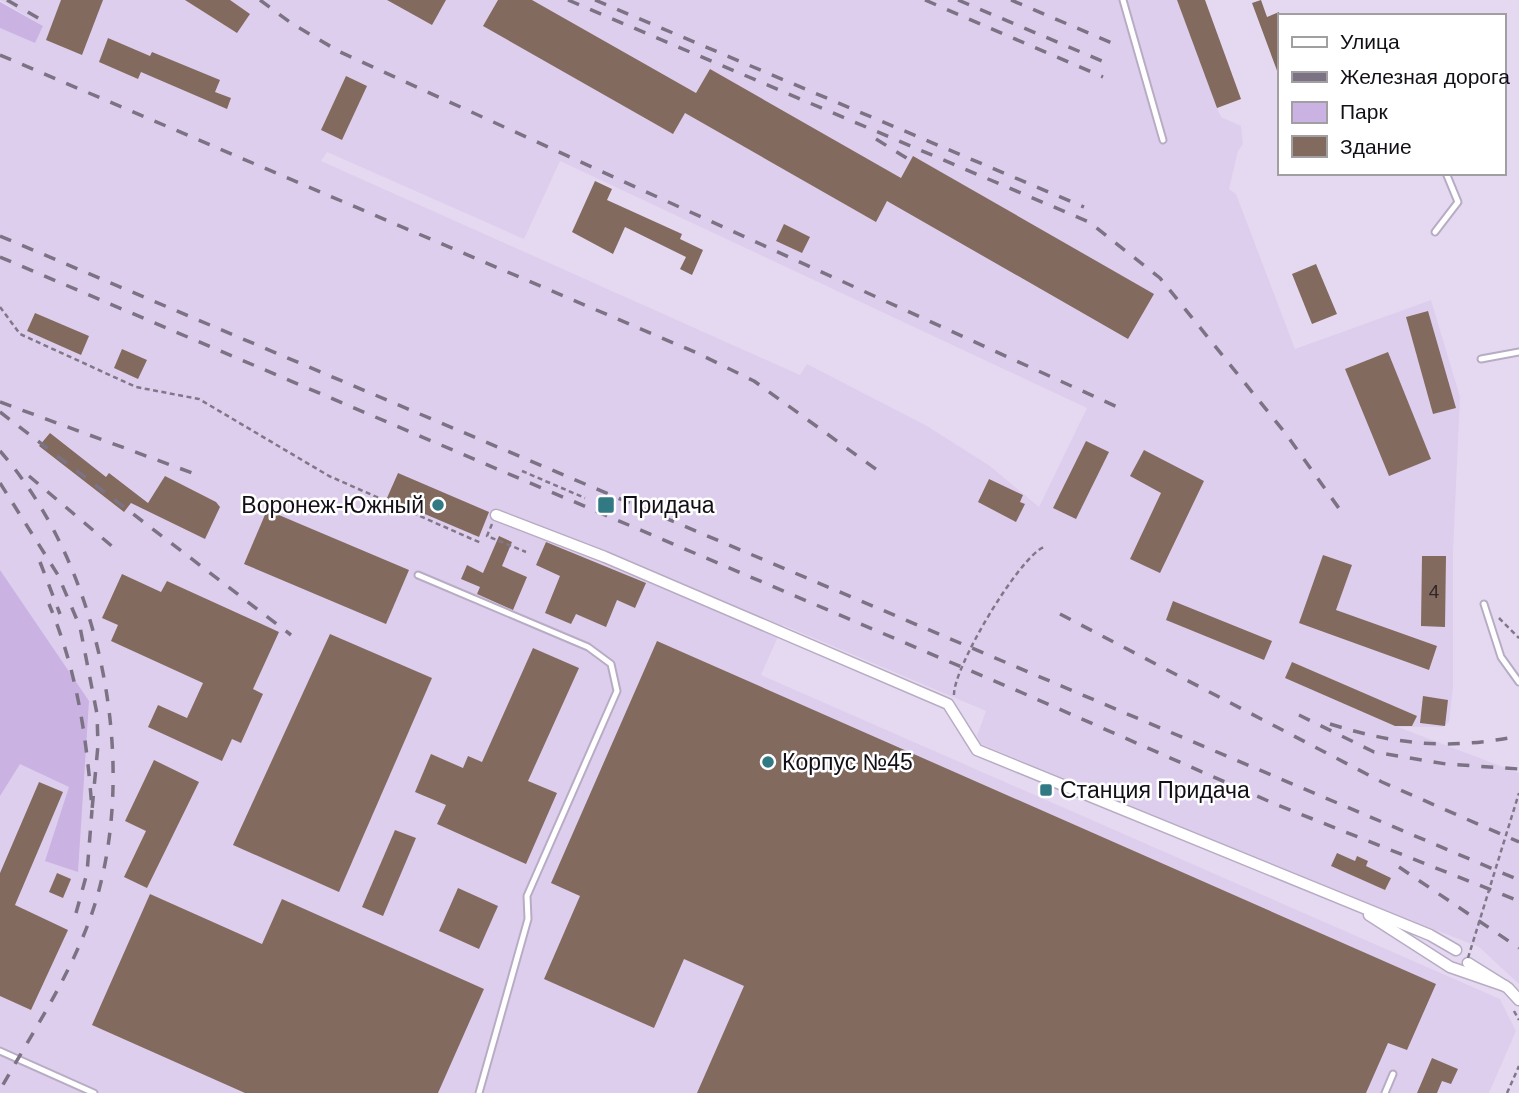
<svg xmlns="http://www.w3.org/2000/svg" width="1519" height="1093" viewBox="0 0 1519 1093" font-family="Helvetica,sans-serif">
  <style>
    .built { fill: #deceee; fill-rule: evenodd }
    .green { fill: #cab2e2 }
    .building { fill: #836a5e }
    .lines { fill: none; stroke-linecap: round; stroke-linejoin: round }
    .lane-casing { stroke: #b8acc4; stroke-width: 9 }
    .street-casing { stroke: #b8acc4; stroke-width: 13 }
    .path { stroke: #807889; stroke-width: 2.5; stroke-dasharray: 5 3.5; stroke-linecap: butt }
    .lane { stroke: #fff; stroke-width: 5 }
    .street { stroke: #fff; stroke-width: 10 }
    .rail { stroke: #7b7384; stroke-width: 3.5; stroke-dasharray: 12 12; stroke-linecap: butt }
    .path-bridge { stroke: #807889; stroke-width: 2.5; stroke-dasharray: 5 3.5; stroke-linecap: butt }
    .poi-dot { fill: #317983; stroke: #fff; stroke-width: 2.5 }
    .labels { text-anchor: middle; stroke-width: 5; stroke-linejoin: round; paint-order: stroke }
    .number-label { font-size: 19px; fill: #2f2629 }
    .poi-label { font-size: 23px; fill: #130f17; stroke: #fff; text-anchor: start }
  </style>
  <rect width="100%" height="100%" fill="#e5d9f2"/>
  <path class="built" d="M0,0H1205L1241,99L1217,108L1221,117L1241,126L1243,144L1238,151L1229,189L1236,194L1295,349L1431,300L1460,397L1453,551V688L1449,722L1443,727H1398L1519,773V984L1479,947L1290,873L981,744L977,736L986,711L783,625L761,675L1500,999L1516,1031L1489,1093H0V28L35,43L43,26ZM327,152L524,239L560,161L1087,408L1039,507L990,466L927,426L807,364L800,375L321,161Z"/>
  <g class="green">
    <polygon points="0,2 43,26 35,43 0,28"/>
    <polygon points="0,570 89,701 78,872 45,861 69,787 20,764 0,796"/>
  </g>
  <g class="building">
    <polygon points="61,0 103,0 82,55 46,40"/>
    <polygon points="185,0 230,0 250,14 237,33"/>
    <polygon points="387,0 446,0 432,25"/>
    <polygon points="498,0 532,0 696,93 710,69 901,178 913,156 1154,294 1128,339 887,201 876,222 685,113 673,134 483,26"/>
    <polygon points="1177,0 1205,0 1241,99 1217,108"/>
    <polygon points="1261,0 1267,17 1279,12 1279,76 1252,3"/>
    <polygon points="108,38 150,56 152,52 220,80 215,92 231,98 227,109 141,72 138,79 99,62"/>
    <polygon points="346,76 367,86 342,140 321,130"/>
    <polygon points="595,181 612,189 607,200 682,234 680,239 703,250 692,275 680,269 686,257 625,227 613,254 572,232"/>
    <polygon points="784,224 810,237 802,253 776,241"/>
    <polygon points="1316,264 1337,314 1312,324 1292,274"/>
    <polygon points="1428,311 1456,408 1433,414 1406,317"/>
    <polygon points="35,313 89,336 81,355 27,331"/>
    <polygon points="122,349 147,360 138,379 114,368"/>
    <polygon points="1388,352 1431,459 1389,476 1345,369"/>
    <polygon points="50,433 106,477 109,473 148,503 165,476 216,502 220,507 205,539 131,503 124,512 39,446"/>
    <polygon points="1086,441 1109,452 1076,519 1053,508"/>
    <polygon points="1144,450 1204,481 1160,573 1130,559 1161,493 1130,476"/>
    <polygon points="398,473 489,512 479,537 387,498"/>
    <polygon points="989,479 1023,495 1020,502 1025,504 1016,522 978,502"/>
    <polygon points="267,510 409,570 386,624 244,564"/>
    <polygon points="499,536 512,542 502,566 527,577 513,610 477,594 480,587 461,579 467,565 483,573"/>
    <polygon points="546,542 646,583 635,608 617,600 606,627 576,614 571,624 545,613 560,576 536,565"/>
    <polygon points="1323,555 1352,565 1336,610 1437,646 1429,670 1299,623"/>
    <polygon points="1422,556 1446,556 1445,627 1421,626"/>
    <polygon points="122,574 161,592 167,581 279,632 253,689 263,694 241,743 232,739 222,761 148,727 158,705 187,718 203,683 111,641 118,625 102,618"/>
    <polygon points="1173,601 1272,641 1264,660 1166,620"/>
    <polygon points="330,634 432,678 339,892 233,845"/>
    <polygon points="657,641 1436,984 1407,1050 1388,1043 1366,1093 697,1093 744,986 684,959 654,1028 544,979 580,896 551,883"/>
    <polygon points="533,648 579,668 528,781 557,793 526,864 437,824 446,805 415,792 431,754 463,768 468,756 482,762"/>
    <polygon points="1292,662 1417,716 1412,726 1395,726 1285,678"/>
    <polygon points="1423,696 1448,700 1445,726 1420,723"/>
    <polygon points="154,760 199,782 147,888 124,877 146,831 125,821"/>
    <polygon points="39,782 63,792 15,905 68,930 31,1010 0,996 0,873"/>
    <polygon points="395,830 416,838 383,916 362,907"/>
    <polygon points="1337,853 1355,861 1357,856 1368,861 1366,866 1391,878 1385,890 1331,866"/>
    <polygon points="57,873 71,879 63,898 49,892"/>
    <polygon points="458,888 498,906 479,949 439,931"/>
    <polygon points="150,894 262,944 282,899 484,989 438,1093 245,1093 92,1025"/>
    <polygon points="1432,1058 1458,1069 1451,1084 1442,1081 1437,1093 1417,1093"/>
  </g>
  <g class="lines">
    <g class="lane-casing">
      <g id="lane">
        <polyline points="1123,0 1163,140"/>
        <polyline points="1435,232 1458,202 1446,173"/>
        <polyline points="1481,359 1519,352"/>
        <polyline points="418,575 588,647 611,664 617,691 527,896 528,919 479,1093"/>
        <polyline points="1484,604 1501,657 1519,682"/>
        <polyline points="0,1051 94,1093"/>
        <polyline points="1385,1093 1393,1074"/>
      </g>
    </g>
    <g class="street-casing">
      <g id="street">
        <polyline points="496,515 605,557 948,704 977,750 1430,935 1456,950"/>
        <polyline points="1369,915 1450,967 1505,986"/>
        <polyline points="1468,963 1508,988 1519,1000"/>
      </g>
    </g>
    <g class="path">
      <polyline points="0,307 20,334 136,387 199,399 329,476 481,543"/>
      <polyline points="522,471 585,498"/>
      <polyline points="492,524 487,536 526,552"/>
      <polyline points="1499,618 1519,638"/>
      <path d="M954,695C953,668 1019,557 1044,547"/>
      <polyline points="1514,1011 1519,1020"/>
      <polyline points="1507,1093 1519,1066"/>
    </g>
    <use href="#lane" class="lane"/>
    <use href="#street" class="street"/>
    <g class="rail">
      <polyline points="7,0 45,22"/>
      <polyline points="260,0 291,23 340,52 1126,411"/>
      <polyline points="568,0 1089,222 1160,278 1286,434 1343,514"/>
      <polyline points="595,0 1084,207"/>
      <polyline points="925,0 1103,77"/>
      <polyline points="958,0 1109,64"/>
      <polyline points="1011,0 1119,46"/>
      <polyline points="0,55 697,353 754,381 877,470"/>
      <polyline points="876,139 908,159"/>
      <polyline points="0,236 1519,880"/>
      <polyline points="0,257 1025,694 1275,804 1519,901"/>
      <polyline points="0,402 195,474"/>
      <polyline points="0,412 291,635"/>
      <path d="M0,451C102,567 142,770 91,916C69,978 32,1033 0,1090"/>
      <polyline points="29,476 120,553"/>
      <path d="M0,483L58,575L80,627L97,714L98,745L92,810C87,738 77,671 49,604"/>
      <polyline points="40,562 60,614"/>
      <polyline points="1060,614 1382,782 1519,842"/>
      <polyline points="1299,715 1374,752 1446,764 1519,769"/>
      <path d="M1330,724C1397,745 1450,750 1519,736"/>
      <polyline points="1399,867 1519,948"/>
      <polyline points="76,913 87,873 92,810"/>
    </g>
    <polyline class="path-bridge" points="1468,958 1519,793"/>
  </g>
  <g class="poi-dot">
    <circle cx="438" cy="505" r="7"/>
    <rect x="597" y="496" width="18" height="18" rx="3.5"/>
    <circle cx="768" cy="762" r="7"/>
    <rect x="1039" y="783" width="14" height="14" rx="3.5"/>
  </g>
  <g class="labels">
    <g class="number-label">
      <text x="1434" y="598">4</text>
    </g>
    <g class="poi-label">
      <text x="424" y="513" text-anchor="end">Воронеж-Южный</text>
      <text x="622" y="513">Придача</text>
      <text x="782" y="770">Корпус №45</text>
      <text x="1060" y="798">Станция Придача</text>
    </g>
  </g>
  <rect x="1278" y="14" width="228" height="161" fill="#ffffff" stroke="#a19fa2" stroke-width="2"/>
  <rect x="1292" y="37" width="35" height="10" fill="#ffffff" stroke="#a19fa2" stroke-width="2"/>
  <text x="1340" y="49" font-size="21" fill="#130f17">Улица</text>
  <rect x="1292" y="72" width="35" height="10" fill="#7b7384" stroke="#a19fa2" stroke-width="2"/>
  <text x="1340" y="84" font-size="21" fill="#130f17">Железная дорога</text>
  <rect x="1292" y="102" width="35" height="21" fill="#cab2e2" stroke="#a19fa2" stroke-width="2"/>
  <text x="1340" y="119" font-size="21" fill="#130f17">Парк</text>
  <rect x="1292" y="136" width="35" height="21" fill="#836a5e" stroke="#a19fa2" stroke-width="2"/>
  <text x="1340" y="154" font-size="21" fill="#130f17">Здание</text>
</svg>
